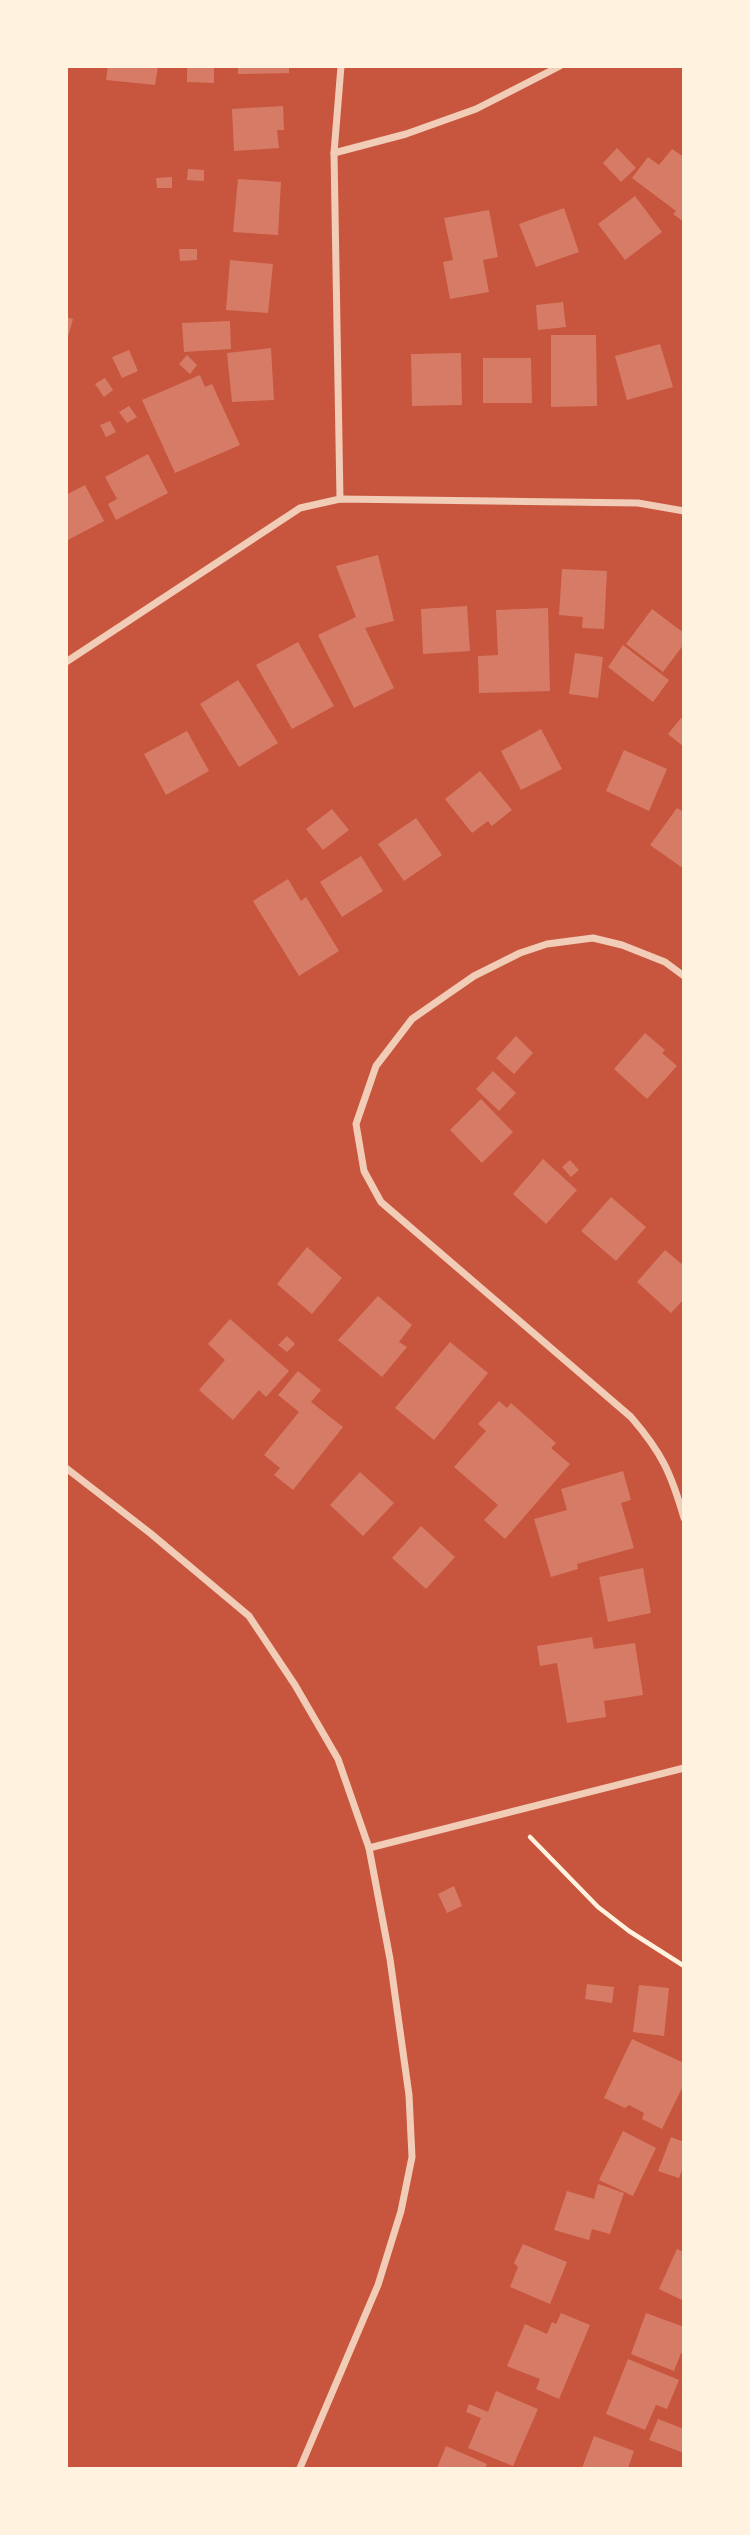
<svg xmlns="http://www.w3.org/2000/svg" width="750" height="2535" viewBox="0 0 750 2535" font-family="'IBM Plex Serif',serif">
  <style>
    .building { fill: #d67c66 }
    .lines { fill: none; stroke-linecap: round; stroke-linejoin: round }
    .path { stroke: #fff3e0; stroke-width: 4.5 }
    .minor { stroke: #f1ccb7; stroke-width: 7 }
  </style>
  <rect width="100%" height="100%" fill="#c8553d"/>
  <g class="building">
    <polygon points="108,66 158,66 155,85 106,80"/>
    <polygon points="187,66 214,66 214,83 187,82"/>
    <polygon points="238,66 289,66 289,73 238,74"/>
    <polygon points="283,106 284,130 277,130 279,148 234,151 232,109"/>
    <polygon points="617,148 636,168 621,182 603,163"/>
    <polygon points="672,149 684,157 684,222 673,214 676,211 632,178 648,157 659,165"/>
    <polygon points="188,169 204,170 204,181 187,180"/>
    <polygon points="172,177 172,188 157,188 156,178"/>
    <polygon points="238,179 281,182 278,235 233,232"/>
    <polygon points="635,196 662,232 625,260 598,224"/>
    <polygon points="564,208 579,252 536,267 519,224"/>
    <polygon points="489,210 498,257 483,260 489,292 450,299 443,262 453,260 444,218"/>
    <polygon points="179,249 197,249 197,260 180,261"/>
    <polygon points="230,260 273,264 268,313 226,310"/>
    <polygon points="563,302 566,327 538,330 536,305"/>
    <polygon points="66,317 73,319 67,340 66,340"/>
    <polygon points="230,321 231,349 184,352 182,323"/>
    <polygon points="551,335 596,335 597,406 551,407"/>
    <polygon points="660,344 673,387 627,400 615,356"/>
    <polygon points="271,348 274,400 232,402 227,353"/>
    <polygon points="129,350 138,371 122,378 112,357"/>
    <polygon points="461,353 462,405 412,406 411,354"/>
    <polygon points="187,355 197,365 190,374 179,364"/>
    <polygon points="483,358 531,358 532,403 483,403"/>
    <polygon points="200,375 205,387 212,384 240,445 175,473 142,400"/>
    <polygon points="105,378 113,390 104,397 95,384"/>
    <polygon points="129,406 137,417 127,423 119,412"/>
    <polygon points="110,421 116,432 106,437 100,425"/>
    <polygon points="148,454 168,493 116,520 108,504 117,499 105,477"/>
    <polygon points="85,485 104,521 66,541 66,495"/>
    <polygon points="378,555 394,621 365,628 394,688 354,708 318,635 356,617 336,566"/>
    <polygon points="562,569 607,571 604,629 582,628 583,617 559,615"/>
    <polygon points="467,606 470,651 423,654 421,609"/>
    <polygon points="548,608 550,691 479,693 478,656 498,655 496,610"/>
    <polygon points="652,609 684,633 684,644 663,672 626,644"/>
    <polygon points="298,642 334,706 292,729 256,665"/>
    <polygon points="623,645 669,680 653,702 608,667"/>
    <polygon points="575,653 603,657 598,698 569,694"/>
    <polygon points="238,680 278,743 239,767 200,704"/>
    <polygon points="681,718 684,720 684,747 668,734"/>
    <polygon points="541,729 562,769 521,790 501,751"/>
    <polygon points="187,731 209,771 166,795 144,754"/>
    <polygon points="624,750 667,769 649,811 606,791"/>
    <polygon points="480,771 512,810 492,826 488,821 472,833 445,799"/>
    <polygon points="677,808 684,812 684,869 650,845"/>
    <polygon points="332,809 349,830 323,850 306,829"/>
    <polygon points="416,818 442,855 404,881 378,844"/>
    <polygon points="361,856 383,891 342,917 320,882"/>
    <polygon points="288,879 301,901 306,897 339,951 299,976 253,901"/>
    <polygon points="645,1033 665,1050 662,1053 677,1066 647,1099 614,1069"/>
    <polygon points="516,1036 533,1053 514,1074 496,1058"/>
    <polygon points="493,1071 516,1093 499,1111 476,1089"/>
    <polygon points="481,1099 513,1132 482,1163 450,1130"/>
    <polygon points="543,1159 577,1190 546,1224 513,1194"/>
    <polygon points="570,1160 579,1170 571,1177 562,1167"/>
    <polygon points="611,1197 646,1227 616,1261 581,1231"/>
    <polygon points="307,1247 342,1278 312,1314 277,1284"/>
    <polygon points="665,1250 684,1266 684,1299 671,1313 637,1282"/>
    <polygon points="378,1296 412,1325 399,1342 407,1347 382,1377 338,1340"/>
    <polygon points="230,1319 289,1371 266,1397 259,1390 233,1420 199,1390 225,1360 208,1344"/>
    <polygon points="287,1336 295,1344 287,1352 278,1345"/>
    <polygon points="450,1342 488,1373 434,1440 395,1408"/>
    <polygon points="298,1371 321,1390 311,1402 343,1427 293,1490 274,1475 280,1468 264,1455 299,1412 278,1395"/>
    <polygon points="499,1401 507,1408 511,1403 556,1443 551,1448 570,1464 505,1539 484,1520 498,1505 454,1467 486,1431 478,1424"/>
    <polygon points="623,1471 631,1500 621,1503 634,1548 577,1564 578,1569 551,1577 534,1519 567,1510 561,1489"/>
    <polygon points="360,1472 394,1503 363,1536 330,1505"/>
    <polygon points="421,1526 455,1557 426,1589 392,1558"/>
    <polygon points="643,1568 651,1613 608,1622 599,1577"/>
    <polygon points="592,1637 594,1649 635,1643 643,1695 604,1701 606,1717 567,1723 557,1663 540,1666 537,1646"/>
    <polygon points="454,1886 462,1906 447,1913 438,1894"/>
    <polygon points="587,1984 614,1987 612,2003 585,1999"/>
    <polygon points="639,1985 669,1988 664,2036 633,2032"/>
    <polygon points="632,2039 684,2063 684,2084 662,2129 642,2119 644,2113 629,2105 625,2108 604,2098"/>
    <polygon points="623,2131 656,2148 633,2196 599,2180"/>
    <polygon points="671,2137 684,2142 684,2165 679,2178 658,2171"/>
    <polygon points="598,2184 624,2193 610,2234 592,2229 589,2240 554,2230 567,2191 594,2199"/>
    <polygon points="523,2244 567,2262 550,2304 510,2287 518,2267 514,2263"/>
    <polygon points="677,2249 684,2252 684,2301 659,2289"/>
    <polygon points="561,2313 590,2325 559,2399 536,2389 540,2379 507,2366 525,2324 547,2334 552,2322 556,2324"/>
    <polygon points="646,2313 684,2327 684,2354 681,2353 674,2371 631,2354"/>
    <polygon points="628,2359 679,2380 667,2409 656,2405 645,2430 606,2414"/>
    <polygon points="496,2391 538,2409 513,2466 468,2448 481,2418 466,2412 469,2404 488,2412"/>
    <polygon points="658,2419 684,2429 684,2453 649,2440"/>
    <polygon points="594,2436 634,2451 628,2468 582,2468"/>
    <polygon points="446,2446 487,2464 485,2468 437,2468"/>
  </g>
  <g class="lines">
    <polyline class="path" points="530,1837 598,1907 629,1931 684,1966"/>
    <g class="minor">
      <polyline points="334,153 406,134 476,109 560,66"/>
      <polyline points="340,499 334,153 341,66"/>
      <polyline points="66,662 300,508 340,499 638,503 684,511"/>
      <path d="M684,976L665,962L622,945L593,938L547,944L520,953L474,976L412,1019L376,1066L356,1124L364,1171L381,1202L631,1417C662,1453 671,1473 684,1518"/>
      <polyline points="66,1468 150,1533 249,1616 295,1685 338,1759 369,1848 390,1959 409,2095 412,2157 401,2211 378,2285 300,2468"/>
      <polyline points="369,1848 684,1768"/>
    </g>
  </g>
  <rect width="750" height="2535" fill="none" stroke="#fff3e0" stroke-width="136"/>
</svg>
